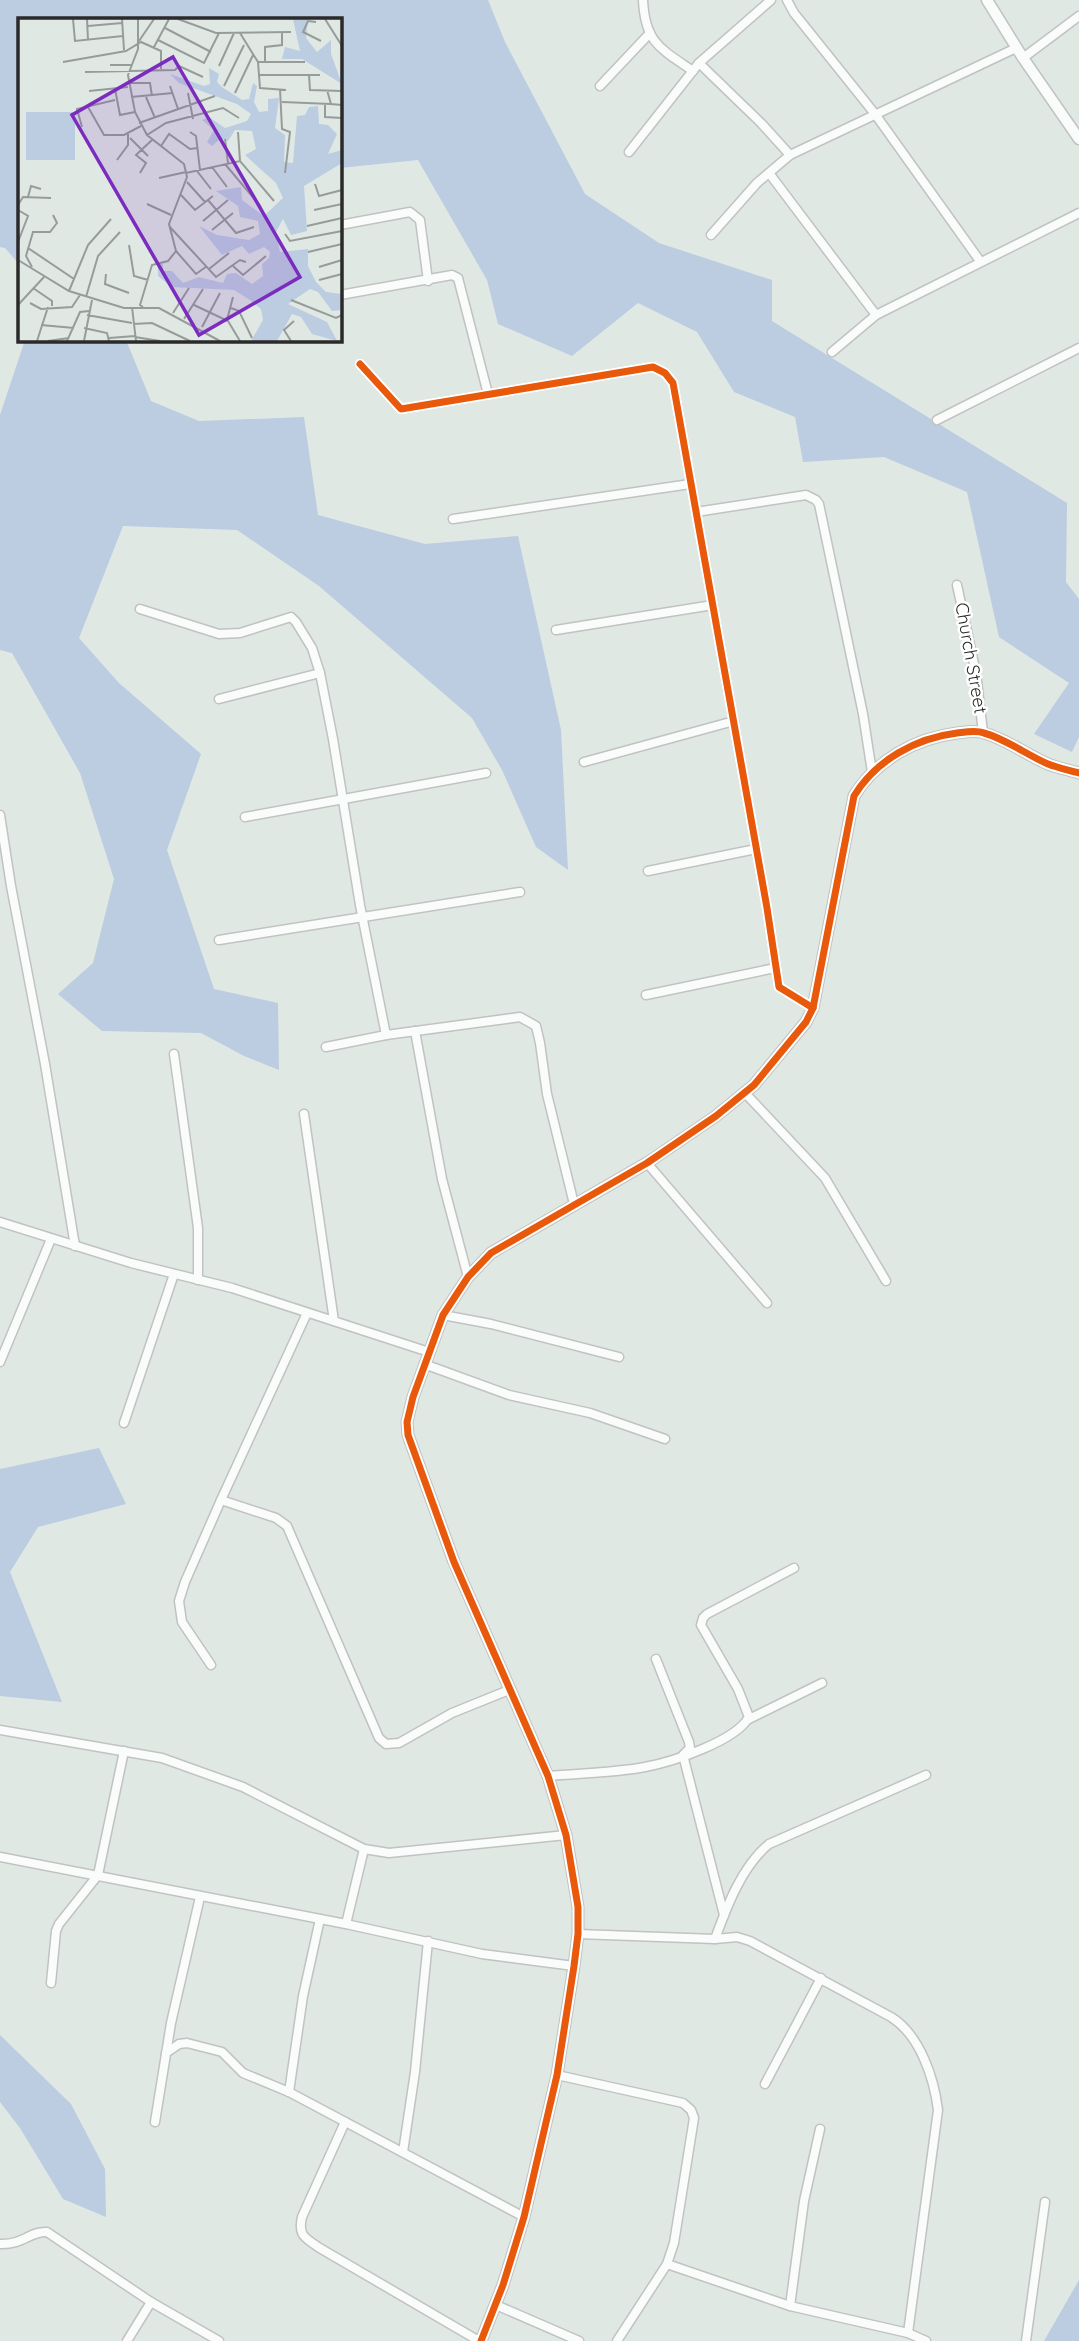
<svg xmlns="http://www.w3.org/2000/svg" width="1079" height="2341" viewBox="0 0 1079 2341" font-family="Quicksand,sans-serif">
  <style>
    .green { fill: #bccce1 }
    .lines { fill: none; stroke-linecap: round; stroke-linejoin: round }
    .minor-casing { stroke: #c1c2c1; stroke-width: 11 }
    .tertiary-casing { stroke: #c1c2c1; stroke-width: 13 }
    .minor { stroke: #fafcfb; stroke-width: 8 }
    .tertiary { stroke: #fafcfb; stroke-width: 10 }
    .cycleway-casing { stroke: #fff; stroke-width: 11 }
    .cycleway { stroke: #e8590c; stroke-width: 7 }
    .labels { text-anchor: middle; stroke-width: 5; stroke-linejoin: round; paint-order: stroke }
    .street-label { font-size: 18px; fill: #2a2a2a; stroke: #fff }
    .inset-road { fill: none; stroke: #979c9a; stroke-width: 2 }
    .view { fill: #7b2cbf; fill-opacity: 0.15; stroke: #7b2cbf; stroke-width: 3.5 }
    .inset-edge { fill: none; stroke: #2a2a2a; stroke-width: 3.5 }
  </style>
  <rect width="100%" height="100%" fill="#e0e8e4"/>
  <g class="green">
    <polygon points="0,0 488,0 505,42 585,194 659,243 772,280 772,321 1067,503 1066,582 1079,599 1079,737 1072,752 1034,734 1069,683 999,637 967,492 884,457 803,462 795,417 734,392 697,332 638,303 572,356 498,324 487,280 418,160 340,168 340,19 19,19 19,264 5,248 0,247"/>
    <polygon points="25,340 126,340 151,401 199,421 304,417 318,515 425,544 518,536 561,730 568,870 536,847 502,770 472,718 319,586 237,530 123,526 79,638 119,683 201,754 167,850 214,989 278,1003 279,1070 244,1056 201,1033 102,1031 58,994 93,963 114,879 80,773 12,653 0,650 0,415"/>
    <polygon points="99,1448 126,1504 38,1527 10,1572 62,1702 0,1696 0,1469"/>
    <polygon points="0,2035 71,2104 105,2169 106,2217 63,2199 20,2128 0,2102"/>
    <polygon points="1079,2280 1079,2341 1044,2341"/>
  </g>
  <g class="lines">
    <g class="minor-casing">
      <g id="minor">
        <path d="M643,0C645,43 661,49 693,71"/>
        <polyline points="787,0 794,13 875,114 980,261"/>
        <polyline points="1023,58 1079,16"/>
        <polyline points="699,63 761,123 790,155"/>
        <polyline points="600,86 650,33"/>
        <polyline points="629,152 699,63 771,0"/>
        <polyline points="769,173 876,315"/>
        <polyline points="340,225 410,212 420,220 428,281"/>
        <polyline points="711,235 757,183 790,155 1016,48"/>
        <polyline points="340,295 452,275 458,278 488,394"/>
        <polyline points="832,352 876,315 1079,213"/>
        <polyline points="360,364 401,409 653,367 665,373 673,383 767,908 779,987 813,1008"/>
        <polyline points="937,420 1079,348"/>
        <polyline points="696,512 806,495 816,500 819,504 863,714 872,772"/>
        <polyline points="453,519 690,484"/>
        <polyline points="957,585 976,673 983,732"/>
        <polyline points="140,609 219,634 240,633 291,617 296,622 312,648 320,673 333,739 360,905 386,1035"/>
        <polyline points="556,630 713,605"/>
        <polyline points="219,699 320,673"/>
        <polyline points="584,762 734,721"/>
        <polyline points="0,815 11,886 45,1064 75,1246"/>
        <polyline points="245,817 486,773"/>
        <polyline points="648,871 756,849"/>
        <polyline points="219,940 520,892"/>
        <polyline points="646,995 775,968"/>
        <polyline points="415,1031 442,1179 468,1277"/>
        <polyline points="326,1047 386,1035 520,1017 536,1026 540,1043 547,1094 574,1204"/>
        <polyline points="174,1054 198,1228 198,1280"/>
        <polyline points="745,1093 825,1178 886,1281"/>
        <polyline points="304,1114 334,1321"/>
        <polyline points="647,1163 767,1303"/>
        <polyline points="0,1222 131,1263 232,1288 429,1352"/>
        <polyline points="443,1315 491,1324 619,1357"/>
        <polyline points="0,1362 51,1239"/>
        <polyline points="424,1364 509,1395 590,1413 665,1439"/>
        <polyline points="124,1423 174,1274"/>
        <polyline points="221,1500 276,1518 287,1526 379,1738 386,1744 399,1743 452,1713 509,1690"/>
        <polyline points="656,1659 689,1742 690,1748 683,1755 724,1915"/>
        <polyline points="211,1665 182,1622 179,1601 185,1582 221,1500 307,1313"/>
        <polyline points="747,1720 822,1683"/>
        <polyline points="0,1730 162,1758 243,1787 364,1849 389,1853 566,1835"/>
        <path d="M548,1776C580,1773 614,1773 645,1767C672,1762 736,1741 749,1717L738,1689L701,1625L703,1618L707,1614L794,1568"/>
        <polyline points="0,1857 346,1924 482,1954 574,1966"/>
        <polyline points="346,1924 364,1849"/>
        <path d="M578,1934L715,1939L737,1937L750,1941L891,2017C920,2035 934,2078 938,2110L908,2333"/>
        <path d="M715,1939C727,1906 742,1866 769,1844L926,1775"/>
        <polyline points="51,1983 56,1931 59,1924 98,1875 124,1751"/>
        <polyline points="166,2053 179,2044 187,2043 222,2052 243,2073 289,2092 524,2217"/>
        <polyline points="557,2075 683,2103 691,2110 694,2118 674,2243 667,2264 617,2341"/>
        <polyline points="765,2084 821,1978"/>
        <polyline points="289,2092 303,1996 320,1919"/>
        <polyline points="155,2122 171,2023 200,1897"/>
        <path d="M345,2122L302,2217C298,2235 304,2237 318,2247L479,2341"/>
        <polyline points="403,2152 415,2072 428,1941"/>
        <path d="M0,2244C23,2245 30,2231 47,2232L151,2302L219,2341"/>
        <polyline points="667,2264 790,2306 908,2333 926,2341"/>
        <polyline points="496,2305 579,2341"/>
        <polyline points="790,2306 804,2201 820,2129"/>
        <polyline points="127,2341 151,2302"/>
        <polyline points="1026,2341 1045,2202"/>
      </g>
    </g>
    <g class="tertiary-casing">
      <g id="tertiary">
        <polyline points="987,0 1023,58 1079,139"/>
        <path d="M481,2341L503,2285L524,2217L557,2075L574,1966L578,1934V1907L566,1835L548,1776L454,1562L408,1435L407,1422L413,1397L443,1315L468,1277L491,1253L647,1163L716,1116L754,1085L806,1022L813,1008L854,796C876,760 916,738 957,733C966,732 976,730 984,733C1006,739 1027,755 1048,764C1058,768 1069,770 1079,773"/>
      </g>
    </g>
    <use href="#minor" class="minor"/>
    <use href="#tertiary" class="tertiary"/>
    <g class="cycleway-casing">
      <g id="cycleway">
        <polyline points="360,364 401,409 653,367 665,373 673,383 767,908 779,987 813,1008"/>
        <path d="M481,2341L503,2285L524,2217L557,2075L574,1966L578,1934V1907L566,1835L548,1776L454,1562L408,1435L407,1422L413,1397L443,1315L468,1277L491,1253L647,1163L716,1116L754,1085L806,1022L813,1008L854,796C876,760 916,738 957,733C966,732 976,730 984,733C1006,739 1027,755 1048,764C1058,768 1069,770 1079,773"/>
      </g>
    </g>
    <use href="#cycleway" class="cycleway"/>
  </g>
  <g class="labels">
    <g class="street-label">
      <text transform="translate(971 658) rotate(80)" y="6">Church Street</text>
    </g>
  </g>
  <g transform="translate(18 18)">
    <rect width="324" height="324" fill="#e0e8e4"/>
    <path d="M275,1H290L288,20L299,34L313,22V36L324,66L284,41H264L267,29L282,33ZM191,50L201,56L199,64L204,69L224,82L231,81L235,65L239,68L236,84L241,94L250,93V81L261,80L257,110L267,117L266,144L275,145L279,98L287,97L291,89L300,88L301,106L310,107L319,116L310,136L324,132V145L286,168L289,213L273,217L265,201L258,214L262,234L290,231V248L298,264L308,274L324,276V292L314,293L300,274L292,271L270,286L309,304L319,323L294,316L283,299L274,296L259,323H233L245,302L243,291L232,282L216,272L154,269L140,258V246H145V253H154L165,265L181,259L205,265L209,256L218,255L234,266L245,258L244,246L251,240L252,234L246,229L231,236L224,228L204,237L181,208L199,217L231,222L242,216L240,203L222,199L220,188L198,173L223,169L224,182L246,198L265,180L258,165L227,137L238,131L234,113L217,112L210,123L202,121L194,128L189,124L196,112L184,102L191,99L207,110L229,103L233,96L219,86L161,65L152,56L186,68L192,66ZM8,94H57V142H8Z" fill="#bccce1"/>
    <path class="inset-road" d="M55,1L57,23L105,18M69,1L70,22M104,1L106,32M120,1V31L110,57L117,94L129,117L166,146L169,159L151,206L158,233L150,243L134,247L122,287L125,289M160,1L198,15L273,14M307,1L324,28M298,4L290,3L285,14L303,23M70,8L104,5M147,10L193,34M222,15L240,44L242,70L268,72M140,22L186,45L201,15M121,23L136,1M136,29L151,1M45,44L108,33L123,24L143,33V51M240,44H287M247,44V29L264,27V14M92,47H114M201,48L216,15M67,54L157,52L161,48L185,59M241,57H302M291,57L292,72L324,73M110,65H132L134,78M152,68L160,91M206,68L226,27M97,71L102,97L117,94M262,71L264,111L272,114L267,155M309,72L313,86L324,87M71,73L110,69M170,75L175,101M217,75L235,37M113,79L155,75M128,79L137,100M264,84L313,86M307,86V99L324,100M70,89L86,117H106L123,108M121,105L197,78M64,109L59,91L97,82M172,114L178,118L182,152M220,114L222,143M129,117L148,105L205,90L221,100M112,120L130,138M207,121L210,145M143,128L151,116L172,131L180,130M99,142L110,127V115M207,146L243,189M194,149L209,169M179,153L193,171M122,155L128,145L118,137L134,122M168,155L222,143L256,183M141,160L168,154M169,164L187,184M297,166L301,178L324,172M163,177L177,192L195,178M10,179L13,168L23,171M190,182L218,215L236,209M129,186L153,197M0,187L5,179L33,180M0,192L10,198L0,224M296,192L324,186M185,203L210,182M151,208L198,259L222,242L228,244M289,208L324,200M194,212L215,195M267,216L272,223L324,213M111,227L116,258L130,262M10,230L56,261M158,233L178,256L189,248M290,234L324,226M0,242L51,273L106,290H141L202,323M215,248L225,257L248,238M14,249L8,238L15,214H32L39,205L35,197M301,249L324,242M191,251L211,235M88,256L87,266L111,275M301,262L324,256M15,270L34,283V288M51,273L70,227L93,201M68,279L80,238L102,214M273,282L318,300L324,297M12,285L23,291L54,289L62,277M0,287L26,259M176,287L210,303L222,323M114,289L118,323M213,290L221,293L234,320M155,295L171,270M69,297L114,305M166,301L185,271M209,302L215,279M115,306L134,305L172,323M23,307L56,310M184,309L202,275M66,310L89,315L91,323M117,319L142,323M91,320L117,318M19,323L30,289M30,323L51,320M49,323L62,294L71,293M66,323L74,282M273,323L266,312L276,303"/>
    <path class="view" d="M155,39L282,259L181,317L54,97Z"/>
    <rect width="324" height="324" class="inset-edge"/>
  </g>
</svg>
